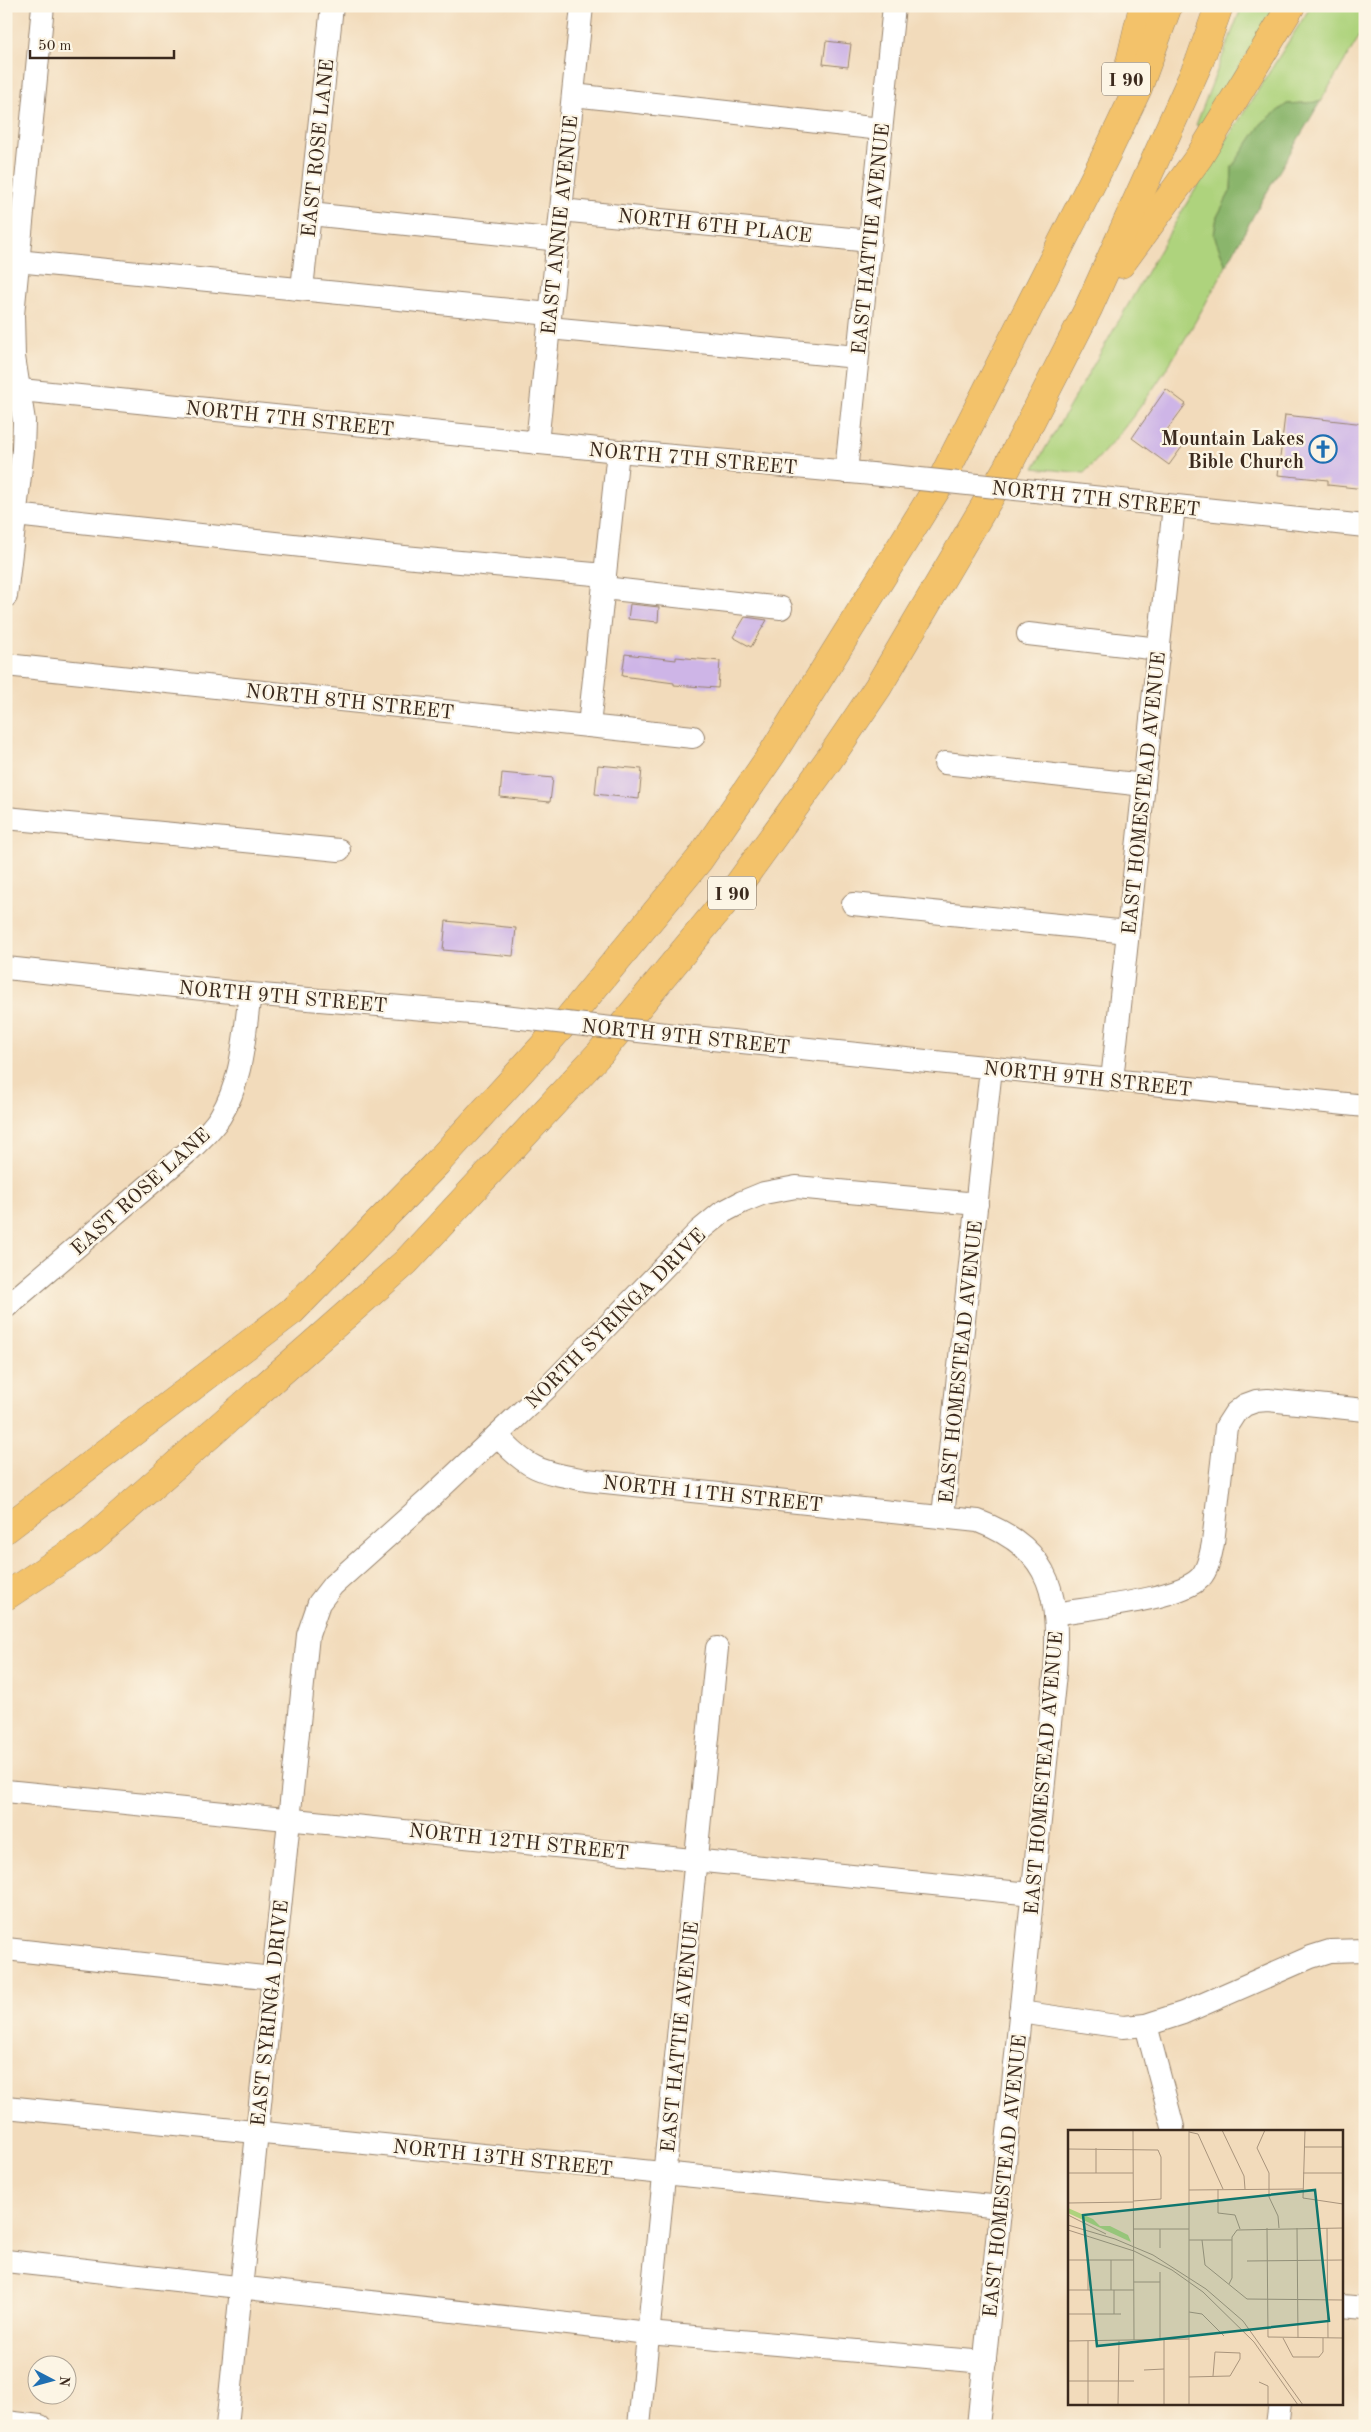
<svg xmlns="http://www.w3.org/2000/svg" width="1371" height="2432" viewBox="0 0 1371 2432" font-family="'Old Standard TT',serif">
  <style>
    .green { fill: #aed37d; stroke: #747e4e }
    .forest { fill: #8ab56c; stroke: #627045 }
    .building { fill: #ceb5e7 }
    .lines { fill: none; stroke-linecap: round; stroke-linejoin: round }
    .minor-casing { stroke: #96826c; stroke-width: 24 }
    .highway-casing { stroke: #96826c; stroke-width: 29 }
    .minor { stroke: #fff; stroke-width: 22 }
    .highway { stroke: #f3c26a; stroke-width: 28 }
    .minor-bridge-casing { stroke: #96826c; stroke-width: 24; stroke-linecap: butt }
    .minor-bridge { stroke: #fff; stroke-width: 22 }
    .labels { text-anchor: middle; stroke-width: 4.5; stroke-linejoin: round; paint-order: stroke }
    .shield { fill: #fcf5e5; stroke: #75675a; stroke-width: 1 }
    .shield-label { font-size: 19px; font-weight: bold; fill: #3b2a1e }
    .street-label { font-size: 20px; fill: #3b2a1e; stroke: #fcf5e5 }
    .poi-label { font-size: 20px; font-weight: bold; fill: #3b2a1e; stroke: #fcf5e5; text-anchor: end }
    .inset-road { fill: none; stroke: #a9947c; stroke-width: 1 }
    .view { fill: #0f766e; fill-opacity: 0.15; stroke: #0f766e; stroke-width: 2.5 }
    .inset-edge { fill: none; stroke: #3b2a1e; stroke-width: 2.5 }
  </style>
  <rect width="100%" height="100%" fill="#fcf5e5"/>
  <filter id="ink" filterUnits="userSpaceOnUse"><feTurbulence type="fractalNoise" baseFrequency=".02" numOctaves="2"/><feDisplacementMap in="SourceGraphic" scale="10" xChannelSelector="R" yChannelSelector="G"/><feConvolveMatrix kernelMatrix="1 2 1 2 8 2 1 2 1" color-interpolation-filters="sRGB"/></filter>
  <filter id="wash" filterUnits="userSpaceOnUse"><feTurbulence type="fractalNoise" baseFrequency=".0096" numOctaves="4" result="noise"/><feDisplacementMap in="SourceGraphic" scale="20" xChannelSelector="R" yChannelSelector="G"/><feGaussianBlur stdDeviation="1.12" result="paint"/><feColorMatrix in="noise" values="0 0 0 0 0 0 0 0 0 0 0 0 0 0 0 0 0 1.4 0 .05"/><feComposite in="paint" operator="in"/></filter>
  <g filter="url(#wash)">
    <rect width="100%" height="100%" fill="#f2dbbb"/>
    <g class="green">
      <polygon points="1242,6 1275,6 1204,128 1196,125"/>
      <path d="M1311,6H1365V27L1320,102L1287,104L1262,123L1232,167L1231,190L1217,217L1214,235L1226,266C1187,339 1143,414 1084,473L1034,468L1185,206Z"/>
    </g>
    <polygon class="forest" points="1320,102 1257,209 1226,266 1214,235 1217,217 1231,190 1232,167 1262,123 1287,104"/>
    <g id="blocks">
      <g class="building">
        <polygon points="826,41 851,44 848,67 823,64"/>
        <polygon points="1166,389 1186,404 1164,434 1182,447 1169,465 1132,438"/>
        <polygon points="1285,415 1365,424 1365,489 1328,485 1328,480 1278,475"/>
        <polygon points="630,604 659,607 658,622 628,619"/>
        <polygon points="745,617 767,620 751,647 733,637"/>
        <polygon points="625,654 676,660 676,657 720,661 718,688 674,685 674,683 622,676"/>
        <polygon points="598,765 642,769 639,799 595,794"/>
        <polygon points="502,773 553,778 550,802 500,797"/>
        <polygon points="446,921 516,928 513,956 443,950"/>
      </g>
    </g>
  </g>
  <g filter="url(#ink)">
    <use href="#blocks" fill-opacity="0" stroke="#96826c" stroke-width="1"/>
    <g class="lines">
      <g class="minor-casing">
        <g id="minor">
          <polyline points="573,95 881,129"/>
          <polyline points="561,210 870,241"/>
          <polyline points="310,214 559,240"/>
          <polyline points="17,261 550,314"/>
          <polyline points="302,289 332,6"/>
          <polyline points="549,328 857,357"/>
          <polyline points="21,390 618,451 872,474"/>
          <polyline points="537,443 582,6"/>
          <polyline points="846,472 894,6"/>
          <polyline points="1083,496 1365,526"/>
          <polyline points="15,515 404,557 605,575"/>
          <polyline points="604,588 781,608"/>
          <polyline points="6,596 23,450 24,421 14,357 13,315 43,6"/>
          <polyline points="1028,634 1159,649"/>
          <polyline points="6,665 693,737"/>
          <polyline points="589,726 618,451"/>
          <polyline points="945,763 1144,785"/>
          <polyline points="6,818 339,850"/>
          <polyline points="853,904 1128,932"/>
          <polyline points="6,968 250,994 494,1015"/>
          <polyline points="693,1037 1365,1106"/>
          <polyline points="1112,1080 1174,506"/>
          <path d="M6,1307L189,1151C200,1140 212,1130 220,1117C243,1080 244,1036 250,994"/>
          <path d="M497,1435C527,1470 542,1472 586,1480L978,1521C1056,1551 1059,1599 1055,1674L978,2426"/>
          <polyline points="943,1516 991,1068"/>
          <path d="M1055,1614C1088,1608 1178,1600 1200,1578C1208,1570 1211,1554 1213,1543L1226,1427L1235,1413L1245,1405L1256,1401L1268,1400L1365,1410"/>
          <polyline points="6,1791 1032,1894"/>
          <polyline points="6,1949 273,1978"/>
          <polyline points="1020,2012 1123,2027 1146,2025 1183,2013 1311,1957 1330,1951 1365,1950"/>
          <polyline points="1146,2025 1173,2127"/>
          <polyline points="6,2107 1001,2207"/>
          <polyline points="6,2261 648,2333 985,2362"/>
          <polyline points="1342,2306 1365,2308"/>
          <polyline points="6,2422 40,2426"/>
          <polyline points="227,2426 308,1635 319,1603 333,1585 428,1500 549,1386 699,1231 721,1213 742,1202 764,1193 796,1187 977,1204"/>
          <polyline points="639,2426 717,1648"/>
          <polyline points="1277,2426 1280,2403"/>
        </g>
      </g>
      <g class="highway-casing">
        <g id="highway">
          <polyline points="1127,75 1143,6"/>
          <polyline points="1121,264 1199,157 1291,6"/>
          <polyline points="6,1529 292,1311 437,1163 569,1018 699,860 772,754 939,485 1108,151 1138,88 1168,6"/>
          <polyline points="6,1596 92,1539 406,1262 600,1053 736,888 830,758 878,687 1007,468 1088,309 1200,60 1219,6"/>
        </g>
      </g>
      <use href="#minor" class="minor"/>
      <use href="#highway" class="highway"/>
      <g class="minor-bridge-casing">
        <g id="minor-bridge">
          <polyline points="872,474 1083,496"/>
          <polyline points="494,1015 693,1037"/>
        </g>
      </g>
      <use href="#minor-bridge" class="minor-bridge"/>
    </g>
  </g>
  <defs>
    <g id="church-ring" transform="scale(1.4375)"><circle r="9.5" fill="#fcf5e5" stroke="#1f6fb2" stroke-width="1.5"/><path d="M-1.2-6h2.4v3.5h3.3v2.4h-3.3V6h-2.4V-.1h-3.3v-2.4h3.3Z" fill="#1f6fb2"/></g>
  </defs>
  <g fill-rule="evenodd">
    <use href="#church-ring" x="1323" y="449"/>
  </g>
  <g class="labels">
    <g class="shield">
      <rect x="1102" y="62.5" width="48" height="33" rx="4"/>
      <rect x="708" y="876.5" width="48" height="33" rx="4"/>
    </g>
    <g class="shield-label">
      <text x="1126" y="86">I 90</text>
      <text x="732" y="900">I 90</text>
    </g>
    <g class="street-label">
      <text transform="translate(317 148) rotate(-84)" y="7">EAST ROSE LANE</text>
      <text transform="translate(559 225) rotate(-84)" y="7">EAST ANNIE AVENUE</text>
      <text transform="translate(715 225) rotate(6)" y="7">NORTH 6TH PLACE</text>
      <text transform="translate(870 239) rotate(-84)" y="7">EAST HATTIE AVENUE</text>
      <text transform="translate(290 418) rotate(6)" y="7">NORTH 7TH STREET</text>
      <text transform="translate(693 458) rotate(5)" y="7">NORTH 7TH STREET</text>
      <text transform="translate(1096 498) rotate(6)" y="7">NORTH 7TH STREET</text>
      <text transform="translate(350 701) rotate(6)" y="7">NORTH 8TH STREET</text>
      <text transform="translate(1143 793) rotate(-84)" y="7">EAST HOMESTEAD AVENUE</text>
      <text transform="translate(283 996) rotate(5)" y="7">NORTH 9TH STREET</text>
      <text transform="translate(686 1036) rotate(6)" y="7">NORTH 9TH STREET</text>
      <text transform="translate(1088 1078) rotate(6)" y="7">NORTH 9TH STREET</text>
      <text transform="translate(140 1191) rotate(-42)" y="7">EAST ROSE LANE</text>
      <text transform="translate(615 1318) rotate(-45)" y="7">NORTH SYRINGA DRIVE</text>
      <text transform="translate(960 1362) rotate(-84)" y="7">EAST HOMESTEAD AVENUE</text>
      <text transform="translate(713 1493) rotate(6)" y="7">NORTH 11TH STREET</text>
      <text transform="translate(1043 1773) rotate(-85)" y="7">EAST HOMESTEAD AVENUE</text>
      <text transform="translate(519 1841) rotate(6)" y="7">NORTH 12TH STREET</text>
      <text transform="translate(269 2013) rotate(-84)" y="7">EAST SYRINGA DRIVE</text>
      <text transform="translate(679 2037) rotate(-84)" y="7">EAST HATTIE AVENUE</text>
      <text transform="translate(503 2157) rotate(6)" y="7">NORTH 13TH STREET</text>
      <text transform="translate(1004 2176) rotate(-84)" y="7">EAST HOMESTEAD AVENUE</text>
    </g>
    <g class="poi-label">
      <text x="1304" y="445">Mountain Lakes<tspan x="1304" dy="23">Bible Church</tspan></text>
    </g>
  </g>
  <g transform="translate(1068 2130)">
    <rect width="275" height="275" fill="#f2dbbb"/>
    <path d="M0,78L25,89L32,96H42L60,105L63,112L0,83Z" fill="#aed37d"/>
    <path class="inset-road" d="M65,0L66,210M121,0V275M154,0L176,46L177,59M197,0L189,18L201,43V67L210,86L211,98M237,0L235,68L275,74M121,2L130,4L155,59M237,17H275M28,18V43M0,19L90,20L93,27V69L65,71M0,43H65M235,43H275M150,59V83L167,85L172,99M121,60L235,59M0,73L65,72M0,85L38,104M0,95L47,109L85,125L138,159L175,191L235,275M199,98L200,207L275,208M229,98L230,208M259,98L260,208M65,99H121M0,100L66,121L104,140L135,162L186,212L230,275M121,110H164M134,110L137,135L179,169L275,170M92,118V99M0,130H65M43,130V160M179,131L275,130M92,142V209M66,152H92M161,154L164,148V107L169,100L275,98M0,160H66M20,160V130M46,160V184M121,182L134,184L156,206M0,184H53M215,208L225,227H251L255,222V208M96,209V275M0,211L121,209M76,240L96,239M121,247L162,246L172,229V223L147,222L145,246M0,251H66M191,252L200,256V275M20,275V211M50,275L51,211"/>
    <path class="view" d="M247,60L261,191L29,216L15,85Z"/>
    <rect width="275" height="275" class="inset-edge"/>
  </g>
  <rect width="1371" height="2432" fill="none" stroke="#fcf5e5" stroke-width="25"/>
  <g transform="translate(52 2380) rotate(96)"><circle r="24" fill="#fcf5e5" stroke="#afa495"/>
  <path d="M0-4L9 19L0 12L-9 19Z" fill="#1f6fb2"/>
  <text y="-8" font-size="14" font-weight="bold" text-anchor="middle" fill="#3b2a1e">N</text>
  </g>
  <path d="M30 50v8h144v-8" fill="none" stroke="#3b2a1e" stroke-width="2.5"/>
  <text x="38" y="50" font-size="15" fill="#3b2a1e" stroke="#fcf5e5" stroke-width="4" paint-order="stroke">50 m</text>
</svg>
